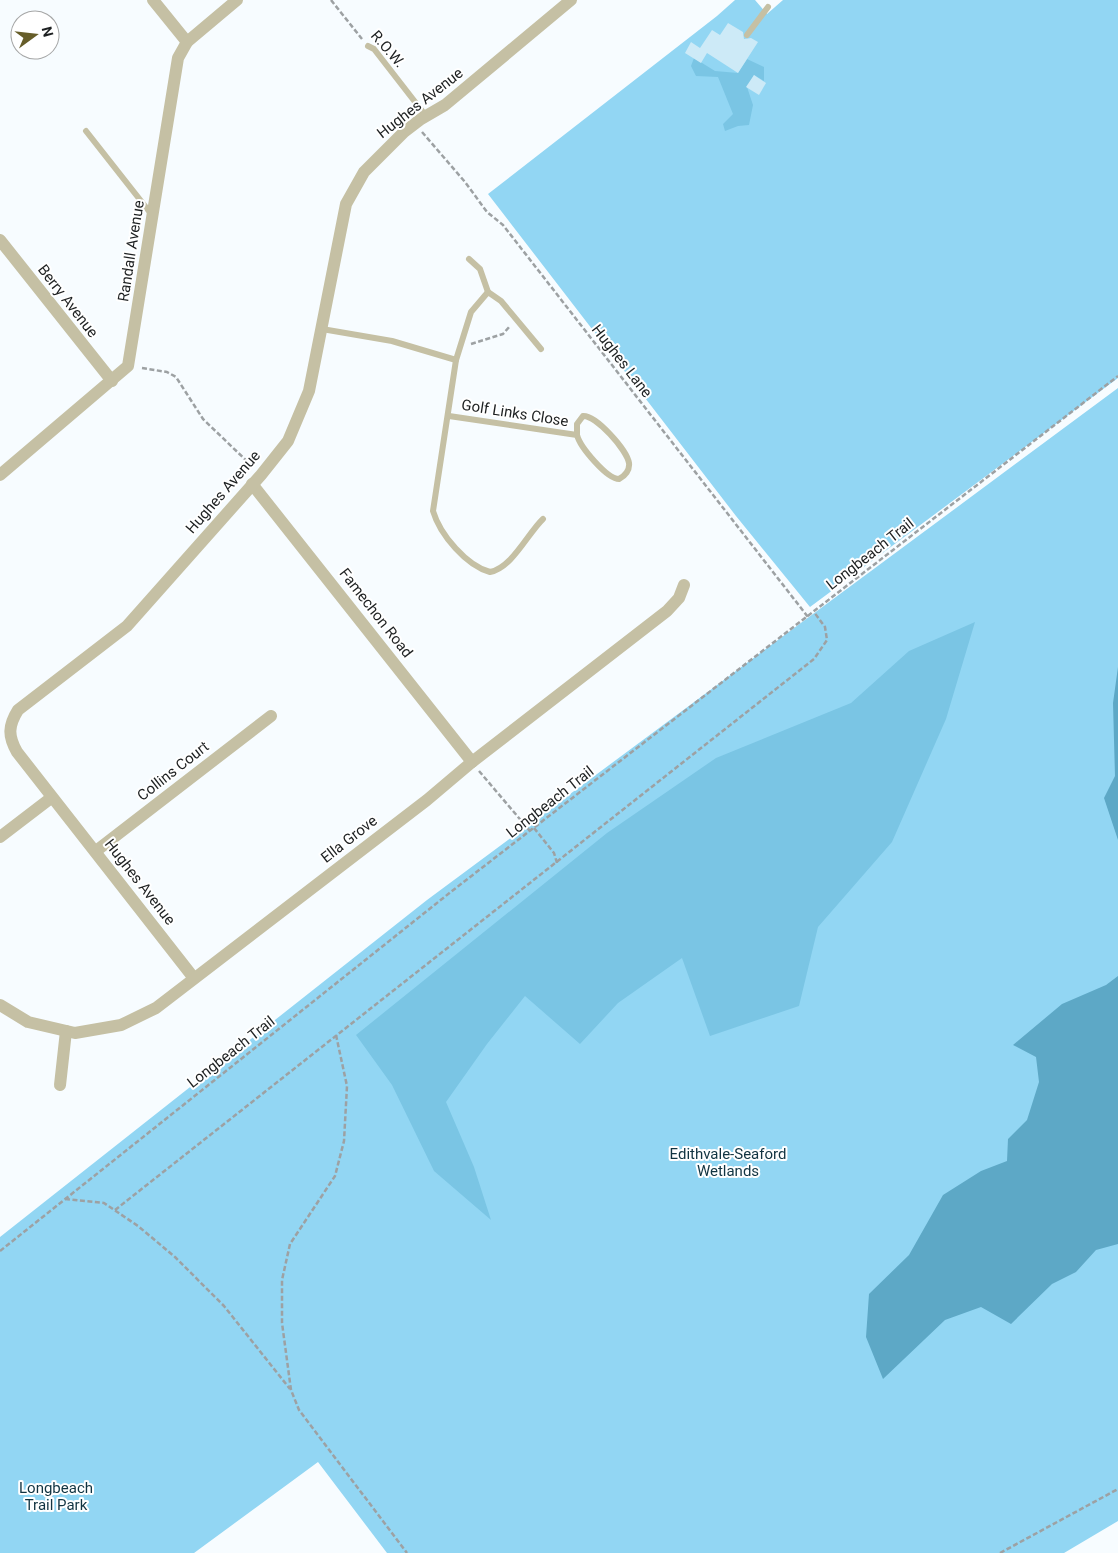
<svg xmlns="http://www.w3.org/2000/svg" width="1118" height="1553" viewBox="0 0 1118 1553" font-family="Roboto,sans-serif">
  <style>
    .green { fill: #92d6f3 }
    .forest { fill: #7ac5e4 }
    .water { fill: #5da8c6 }
    .building { fill: #cdeaf7 }
    .lines { fill: none; stroke-linecap: round; stroke-linejoin: round }
    .path { stroke: #9da1a3; stroke-width: 2.5; stroke-dasharray: 5 2.5; stroke-linecap: butt }
    .service { stroke: #c5c0a4; stroke-width: 6 }
    .minor { stroke: #c5c0a4; stroke-width: 12 }
    .labels { text-anchor: middle; stroke-width: 4; stroke-linejoin: round; paint-order: stroke }
    .street-label { font-size: 15px; fill: #1d2021; stroke: #fff }
    .park-label { font-size: 15px; fill: #113442; stroke: #fff }
  </style>
  <rect width="100%" height="100%" fill="#f7fcff"/>
  <g class="green">
    <polygon points="735,0 755,0 767,14 783,0 1118,0 1118,378 810,607 736,516 488,194 717,16"/>
    <polygon points="1118,388 1118,1521 1064,1553 387,1553 318,1462 194,1553 0,1553 0,1237 427,900"/>
  </g>
  <g class="forest">
    <polygon points="694,58 715,71 738,73 747,59 764,67 764,81 754,75 747,87 753,105 749,125 738,126 725,131 723,124 733,114 718,77 696,76 691,66"/>
    <polygon points="975,622 946,719 892,842 818,927 799,1006 710,1036 682,958 618,1003 580,1044 525,996 487,1044 446,1102 474,1167 491,1220 434,1171 392,1085 356,1035 607,833 716,758 851,703 909,651"/>
  </g>
  <g class="water">
    <polygon points="1118,667 1118,840 1104,798 1115,776 1113,703"/>
    <polygon points="1118,976 1118,1244 1096,1250 1076,1272 1052,1284 1011,1324 981,1307 945,1320 883,1379 866,1337 869,1294 909,1255 943,1195 981,1171 1007,1161 1008,1139 1027,1120 1039,1082 1036,1057 1013,1045 1062,1004 1106,985"/>
  </g>
  <g class="building">
    <polygon points="728,23 743,32 744,39 751,38 758,42 738,73 707,53 701,63 685,53 691,42 700,48 712,30 720,35"/>
    <polygon points="754,75 766,83 759,95 746,87"/>
  </g>
  <g class="lines">
    <g class="path">
      <polyline points="331,0 362,39"/>
      <polyline points="422,132 465,182 487,212 503,225 808,617"/>
      <polyline points="471,344 503,334 510,326"/>
      <polyline points="142,368 167,372 176,377 203,419 253,467"/>
      <polyline points="479,771 530,831"/>
      <polyline points="534,828 554,853 557,863"/>
      <polyline points="336,1035 347,1086 344,1141 335,1176 290,1244 282,1280 282,1323 291,1390 299,1410 407,1553"/>
      <polyline points="65,1199 104,1203 138,1226 175,1257 224,1306 290,1389"/>
      <polyline points="115,1210 814,659 827,640 825,627 814,612"/>
      <polyline points="0,1251 452,891 1118,376"/>
      <polyline points="1000,1553 1118,1489"/>
    </g>
    <g class="service">
      <polyline points="747,35 768,7"/>
      <polyline points="368,46 374,49 426,116"/>
      <polyline points="86,131 152,215"/>
      <polyline points="469,259 480,269 488,292"/>
      <path d="M322,329L392,341L456,360L433,511C440,535 467,566 490,572C512,568 528,533 543,519"/>
      <polyline points="456,360 471,312 488,292 501,301 541,349"/>
      <path d="M449,416L577,435V424L583,416C596,415 627,450 629,463C630,470 625,476 619,479C607,479 580,447 577,435"/>
    </g>
    <g class="minor">
      <polyline points="153,0 187,42"/>
      <polyline points="0,240 112,381"/>
      <polyline points="0,475 128,366 178,58 187,42 237,0"/>
      <polyline points="252,484 472,762"/>
      <polyline points="0,837 51,798"/>
      <polyline points="96,851 271,716"/>
      <path d="M193,977L17,752C8,736 8,726 18,710L127,626L261,475L288,441L309,391L346,204L364,172L404,132L421,119L445,105L571,0"/>
      <polyline points="0,1005 28,1022 75,1033 121,1025 156,1008 427,800 472,762 667,611 679,598 684,585"/>
      <polyline points="60,1085 66,1031"/>
    </g>
  </g>
  <g class="labels">
    <g class="street-label">
      <text transform="translate(388 49) rotate(49)" y="5">R.O.W.</text>
      <text transform="translate(420 103) rotate(-38)" y="5">Hughes Avenue</text>
      <text transform="translate(131 251) rotate(-81)" y="5">Randall Avenue</text>
      <text transform="translate(68 301) rotate(52)" y="5">Berry Avenue</text>
      <text transform="translate(622 361) rotate(52)" y="5">Hughes Lane</text>
      <text transform="translate(515 413) rotate(9)" y="5">Golf Links Close</text>
      <text transform="translate(223 492) rotate(-49)" y="5">Hughes Avenue</text>
      <text transform="translate(870 554) rotate(-38)" y="5">Longbeach Trail</text>
      <text transform="translate(376 613) rotate(52)" y="5">Famechon Road</text>
      <text transform="translate(173 771) rotate(-38)" y="5">Collins Court</text>
      <text transform="translate(550 802) rotate(-38)" y="5">Longbeach Trail</text>
      <text transform="translate(349 839) rotate(-38)" y="5">Ella Grove</text>
      <text transform="translate(140 882) rotate(52)" y="5">Hughes Avenue</text>
      <text transform="translate(231 1052) rotate(-38)" y="5">Longbeach Trail</text>
    </g>
    <g class="park-label">
      <text x="728" y="1159">Edithvale-Seaford<tspan x="728" dy="17">Wetlands</tspan></text>
      <text x="56" y="1493">Longbeach<tspan x="56" dy="17">Trail Park</tspan></text>
    </g>
  </g>
  <g transform="translate(35 35) rotate(75)"><circle r="24" fill="#ffffff" stroke="#a5a6a6"/>
  <path d="M0-4L9 19L0 12L-9 19Z" fill="#665d29"/>
  <text y="-8" font-size="14" font-weight="bold" text-anchor="middle" fill="#1d2021">N</text>
  </g>
</svg>
